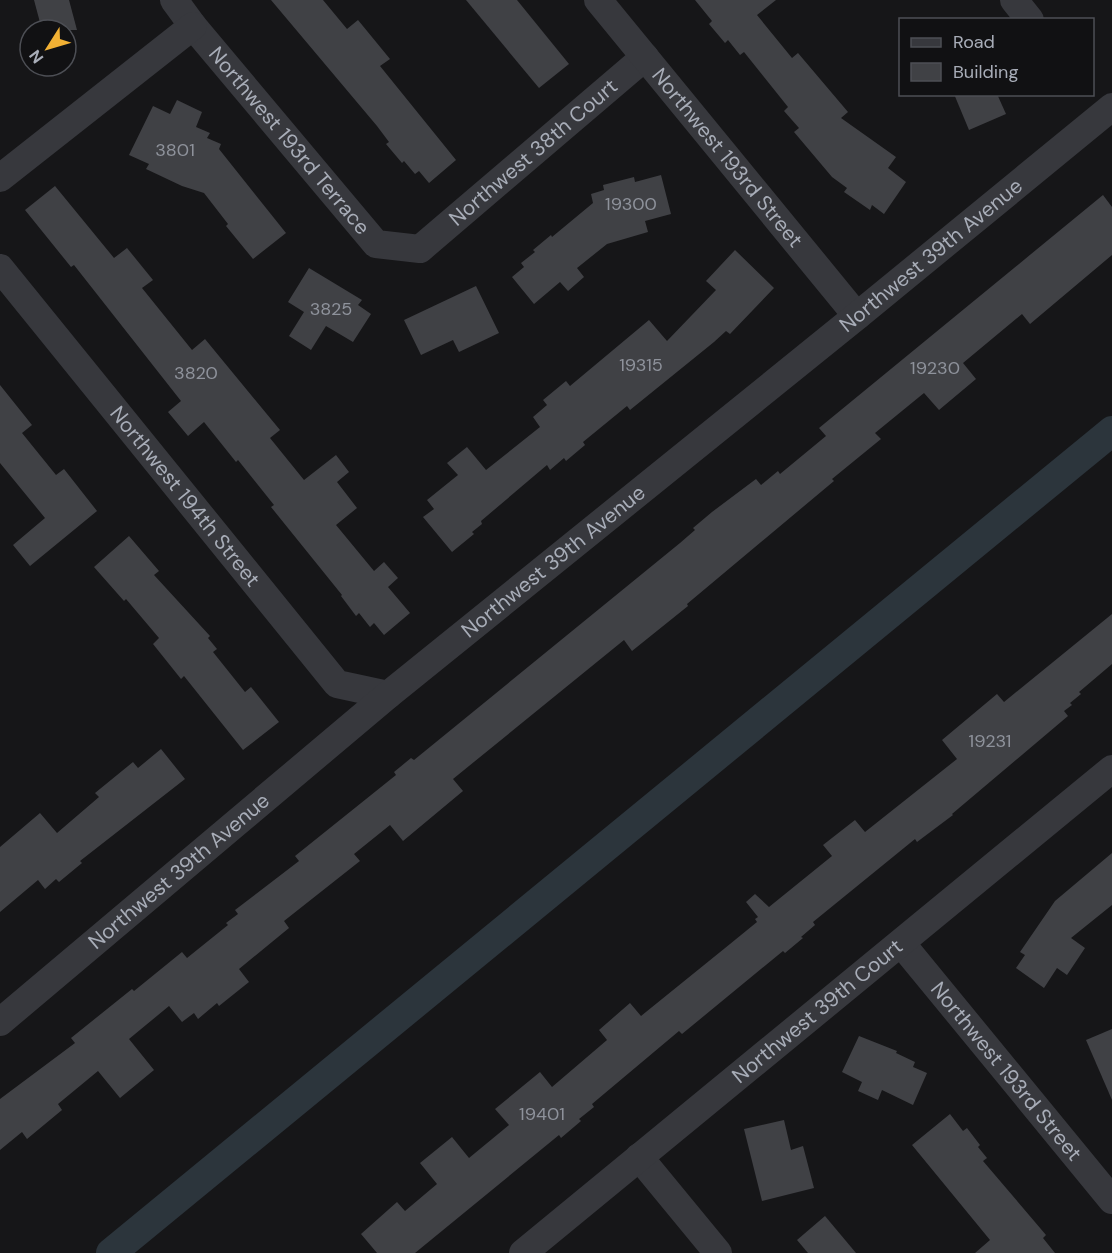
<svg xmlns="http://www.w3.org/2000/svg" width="1112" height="1253" viewBox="0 0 1112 1253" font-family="'DM Sans',sans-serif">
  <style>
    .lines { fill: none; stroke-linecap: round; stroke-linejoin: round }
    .canal { stroke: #2c353c; stroke-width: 30 }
    .building { fill: #404145 }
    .minor { stroke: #37383d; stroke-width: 28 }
    .labels { text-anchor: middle; stroke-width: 6; stroke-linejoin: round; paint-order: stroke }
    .number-label { font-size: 18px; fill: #8e929b }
    .street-label { font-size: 21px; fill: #a8adb8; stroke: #111113 }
  </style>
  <rect width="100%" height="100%" fill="#161618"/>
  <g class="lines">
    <polyline class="canal" points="111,1253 1112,431"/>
  </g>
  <g class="building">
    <polygon points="34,0 69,0 77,30 42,30"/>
    <polygon points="271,0 323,0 347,29 358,20 390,59 380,66 456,160 429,183 419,171 415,174 404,161 402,163 386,144 389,142 377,126"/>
    <polygon points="466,0 517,0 569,64 539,88"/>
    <polygon points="695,0 776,0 757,15 792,58 798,53 848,112 841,118 896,157 888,168 906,182 884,214 872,205 870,210 844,192 847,188 832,177 794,132 799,128 784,111 788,107 744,52 740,55 728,40 725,43 709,24 712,21"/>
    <polygon points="954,94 997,94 1006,114 969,130"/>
    <polygon points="177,100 202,112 196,127 210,133 207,138 221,144 219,149 286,233 253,259 226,226 228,224 204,193 182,186 146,169 149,164 129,155 153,106 170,114"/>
    <polygon points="661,175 671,214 645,221 648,232 607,244 577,268 584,277 568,291 560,282 534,304 512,277 524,267 521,263 535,252 533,250 551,235 552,237 593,203 591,194 604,190 603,185 634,177 635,182"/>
    <polygon points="55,186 114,258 127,248 153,280 142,288 192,350 205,339 280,430 270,438 304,480 336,455 349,472 337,482 357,508 336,525 374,571 384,562 398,578 388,587 410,613 384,635 374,623 370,627 359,613 356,616 341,596 342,595 271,507 274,505 238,460 236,462 204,422 188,436 168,412 181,401 74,265 71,267 25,210"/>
    <polygon points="1103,195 1112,207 1112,255 1030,324 1022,314 963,363 976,379 939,410 924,393 875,433 881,439 832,479 834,481 687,604 688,606 632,651 624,640 453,779 463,791 403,841 390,825 354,854 360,861 284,921 289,928 239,969 249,982 219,1006 217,1003 198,1019 194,1013 182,1022 169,1006 129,1039 154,1070 120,1098 98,1071 58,1104 62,1110 27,1139 22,1132 0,1150 0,1099 75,1043 71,1038 132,989 134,991 182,952 187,958 228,925 226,923 238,914 235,910 299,861 295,856 396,775 394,772 411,758 414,760 680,543 695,530 693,528 712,512 756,479 761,485 778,471 780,474 826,436 819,428"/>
    <polygon points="735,250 774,288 730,334 726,331 714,342 630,410 627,406 583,442 585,445 566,461 564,458 550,470 547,465 481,521 482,524 472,532 474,534 452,552 423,517 434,509 427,500 458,475 447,463 467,447 486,470 540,427 533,417 547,405 543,400 566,381 570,386 649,320 667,341 716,290 706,281"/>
    <polygon points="309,268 362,300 358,305 371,314 353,342 326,326 311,350 289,336 304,312 288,302"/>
    <polygon points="476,286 499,333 459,352 453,340 421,355 404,320"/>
    <polygon points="0,385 32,425 22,433 56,475 64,469 97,511 30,566 13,545 45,518 0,463"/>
    <polygon points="129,536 159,571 154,575 210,636 208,638 217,649 213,652 245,692 251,687 279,722 243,750 184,676 181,679 153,644 159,638 126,599 124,601 94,567"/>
    <polygon points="1112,614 1112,664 1079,692 1081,694 1070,703 1072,705 1064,711 1068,716 952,814 953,815 917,842 915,839 813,922 815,925 801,937 803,938 785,953 783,951 682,1034 679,1031 592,1104 594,1107 579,1119 581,1121 561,1138 559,1135 415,1253 377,1253 361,1234 397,1202 405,1211 437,1184 420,1163 452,1137 469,1158 509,1125 495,1109 540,1072 552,1087 607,1040 599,1030 630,1003 641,1016 730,944 757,922 755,919 758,917 746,902 755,894 769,907 832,856 823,845 855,820 865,832 957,759 942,740 997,694 1004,702"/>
    <polygon points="161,749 185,779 80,861 82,863 59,882 56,879 45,889 38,880 0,912 0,847 40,813 57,833 99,797 95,793 133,762 138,768"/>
    <polygon points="1112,853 1112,905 1071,938 1085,948 1067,975 1057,968 1044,988 1016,968 1025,955 1020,952 1055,901"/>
    <polygon points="1112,1029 1112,1100 1086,1040"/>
    <polygon points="859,1036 897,1051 896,1053 915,1062 913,1067 927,1073 913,1105 882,1090 878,1100 858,1091 862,1082 842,1072"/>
    <polygon points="950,1114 963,1131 967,1128 980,1145 978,1147 987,1158 983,1161 1046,1235 1043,1238 1055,1253 975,1253 990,1240 912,1145"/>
    <polygon points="784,1120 791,1150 803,1146 814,1188 762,1201 744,1129"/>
    <polygon points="825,1216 856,1253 808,1253 797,1240"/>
  </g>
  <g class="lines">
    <g class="minor">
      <path id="s1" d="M174,0L193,26L376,244L420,249L645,57"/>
      <path id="s2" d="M598,0L857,316"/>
      <polyline points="1014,0 1030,20"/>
      <polyline points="0,178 193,26"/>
      <path id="s3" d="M0,268L337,684L388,695"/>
      <path id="s4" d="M901,943L1112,1200"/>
      <path id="s5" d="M0,1022L388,695L857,316L1112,107"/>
      <polyline points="639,1157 718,1253"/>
      <path id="s6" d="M523,1253L1112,769"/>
    </g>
  </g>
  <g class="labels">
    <g class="number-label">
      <text x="175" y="156">3801</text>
      <text x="631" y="210">19300</text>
      <text x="331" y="315">3825</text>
      <text x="641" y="371">19315</text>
      <text x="935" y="374">19230</text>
      <text x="196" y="379">3820</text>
      <text x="990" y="747">19231</text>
      <text x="542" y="1120">19401</text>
    </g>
    <g class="street-label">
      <text dy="7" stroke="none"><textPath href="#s1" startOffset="182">Northwest 193rd Terrace</textPath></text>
      <text dy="7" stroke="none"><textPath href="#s1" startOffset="510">Northwest 38th Court</textPath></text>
      <text dy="7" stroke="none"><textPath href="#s2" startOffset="204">Northwest 193rd Street</textPath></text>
      <text dy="7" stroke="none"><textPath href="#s5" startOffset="1206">Northwest 39th Avenue</textPath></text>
      <text dy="7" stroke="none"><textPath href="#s3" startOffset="294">Northwest 194th Street</textPath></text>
      <text dy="7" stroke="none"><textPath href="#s5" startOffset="720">Northwest 39th Avenue</textPath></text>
      <text dy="7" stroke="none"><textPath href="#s5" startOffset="234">Northwest 39th Avenue</textPath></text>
      <text dy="7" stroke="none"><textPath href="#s6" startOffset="381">Northwest 39th Court</textPath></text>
      <text dy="7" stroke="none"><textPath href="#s4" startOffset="166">Northwest 193rd Street</textPath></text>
    </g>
  </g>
  <rect x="899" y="18" width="195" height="78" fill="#111113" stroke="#4d4f55" stroke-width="1.5"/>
  <rect x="911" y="38" width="30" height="9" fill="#37383d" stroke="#4d4f55" stroke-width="1.5"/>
  <text x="953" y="48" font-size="18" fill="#a8adb8">Road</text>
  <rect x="911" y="63" width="30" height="18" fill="#404145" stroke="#4d4f55" stroke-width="1.5"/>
  <text x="953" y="78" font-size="18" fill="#a8adb8">Building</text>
  <g transform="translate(48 48) rotate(233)"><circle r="28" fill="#111113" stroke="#4d4f55" stroke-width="1.5"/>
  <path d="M0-4.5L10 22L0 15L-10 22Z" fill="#f2b134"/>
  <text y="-9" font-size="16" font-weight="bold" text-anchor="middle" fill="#a8adb8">N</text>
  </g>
</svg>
